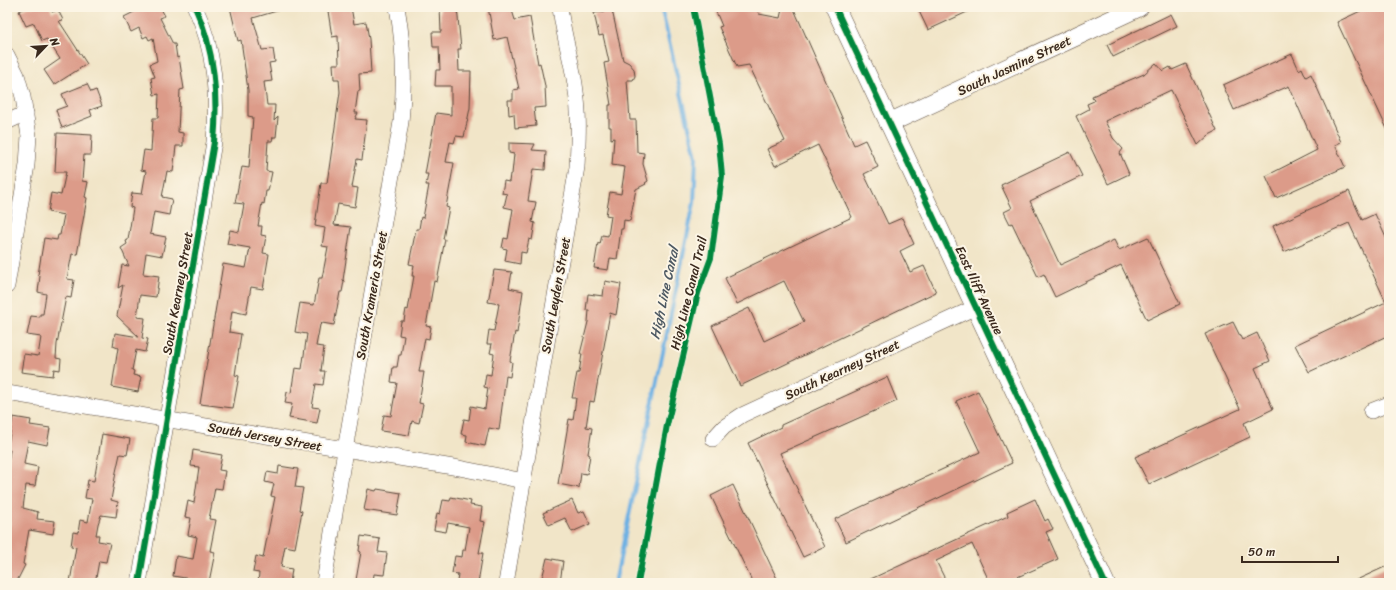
<svg xmlns="http://www.w3.org/2000/svg" width="1396" height="590" viewBox="0 0 1396 590" font-family="Sriracha,sans-serif">
  <style>
    .lines { fill: none; stroke-linecap: round; stroke-linejoin: round }
    .stream { stroke: #6eb1e3; stroke-width: 4 }
    .building { fill: #dc9b89 }
    .minor-casing { stroke: #564638; stroke-width: 16 }
    .tertiary-casing { stroke: #564638; stroke-width: 20 }
    .minor { stroke: #fff; stroke-width: 15 }
    .tertiary { stroke: #fff; stroke-width: 19 }
    .cycleway-casing { stroke: #fcf5e5; stroke-width: 8 }
    .cycleway { stroke: #00873e; stroke-width: 6 }
    .labels { text-anchor: middle; stroke-width: 4; stroke-linejoin: round; paint-order: stroke }
    .street-label { font-size: 13px; fill: #3b2a1e; stroke: #fcf5e5 }
    .water-label { font-size: 14px; font-style: italic; fill: #4d5963; stroke: #fcf5e5 }
  </style>
  <rect width="100%" height="100%" fill="#fcf5e5"/>
  <filter id="ink" filterUnits="userSpaceOnUse"><feTurbulence type="fractalNoise" baseFrequency=".025" numOctaves="2"/><feDisplacementMap in="SourceGraphic" scale="8" xChannelSelector="R" yChannelSelector="G"/><feConvolveMatrix kernelMatrix="1 2 1 2 8 2 1 2 1" color-interpolation-filters="sRGB"/></filter>
  <filter id="wash" filterUnits="userSpaceOnUse"><feTurbulence type="fractalNoise" baseFrequency=".012" numOctaves="4" result="noise"/><feDisplacementMap in="SourceGraphic" scale="16" xChannelSelector="R" yChannelSelector="G"/><feGaussianBlur stdDeviation="0.9" result="paint"/><feColorMatrix in="noise" values="0 0 0 0 0 0 0 0 0 0 0 0 0 0 0 0 0 1.4 0 .05"/><feComposite in="paint" operator="in"/></filter>
  <g filter="url(#wash)">
    <rect width="100%" height="100%" fill="#f1e5c8"/>
    <g class="lines">
      <polyline class="stream" points="615,583 694,203 696,157 661,7"/>
    </g>
    <g id="blocks">
      <g class="building">
        <polygon points="28,7 50,7 52,12 58,10 63,20 59,21 87,64 54,85 44,70 60,59 47,39 42,41 34,23 26,26 19,11"/>
        <polygon points="134,7 160,7 165,16 160,18 173,44 175,44 177,58 179,57 184,89 180,90 178,132 183,133 183,146 176,146 173,172 167,171 162,197 172,199 169,215 154,212 150,234 166,237 162,256 146,253 143,274 159,276 156,297 140,295 137,317 145,318 142,338 148,339 145,352 136,350 132,370 134,371 133,375 141,377 138,392 112,387 118,348 113,346 115,333 139,337 117,316 123,285 118,288 122,265 129,266 121,248 127,244 126,241 128,240 133,208 130,207 132,193 142,194 146,171 141,170 144,150 151,151 153,118 158,118 159,94 154,95 151,78 155,77 150,64 157,61 153,38 149,40 147,36 143,38 139,28 131,32 124,17 136,11"/>
        <polygon points="230,7 280,7 280,10 253,18 262,50 273,49 275,62 269,63 272,81 264,82 267,105 275,105 274,121 278,117 276,137 273,137 272,141 268,141 266,171 272,172 268,191 266,191 264,204 262,203 258,226 262,226 261,235 266,236 263,253 269,254 263,289 251,287 246,314 232,311 229,332 241,334 235,375 239,376 233,408 200,404 223,264 246,268 250,248 227,244 230,230 239,232 244,204 235,203 242,167 249,168 253,117 248,116 248,90 241,40 238,41"/>
        <polygon points="351,7 354,24 366,22 369,39 371,73 359,74 360,91 358,91 355,113 358,113 355,119 367,120 362,160 357,159 352,187 358,188 355,207 338,204 334,225 351,227 343,280 344,281 342,292 340,292 334,325 322,323 320,325 316,346 324,347 321,371 325,371 323,385 316,384 312,407 320,408 317,423 289,418 292,404 285,403 287,392 291,393 295,368 302,369 307,334 295,332 300,303 314,305 319,278 322,278 328,247 322,246 325,228 315,226 321,183 327,183 340,92 339,79 334,79 333,64 339,64 338,36 332,37 328,11"/>
        <polygon points="440,7 457,7 461,49 458,49 459,71 471,71 470,108 464,137 456,136 454,143 450,142 446,162 454,163 446,207 449,208 443,239 445,239 437,282 434,281 426,326 431,327 429,339 425,338 419,372 424,372 419,403 423,404 419,423 412,421 409,435 381,431 384,415 391,416 397,383 391,382 393,367 397,367 399,355 401,355 404,336 399,335 401,321 404,321 406,309 408,310 414,276 412,276 414,265 409,264 416,229 419,229 421,217 423,218 429,185 426,185 428,174 425,174 436,113 451,115 451,86 435,86 436,70 440,70 439,47 433,47 432,32 441,32"/>
        <polygon points="488,7 511,7 515,20 530,17 538,64 540,63 545,86 546,107 534,108 536,126 515,128 514,114 509,115 508,100 513,100 513,90 519,89 507,37 494,40"/>
        <polygon points="714,7 756,7 759,14 780,18 782,9 793,7 854,145 865,140 878,167 864,174 888,224 902,218 914,244 900,251 910,272 924,266 936,292 740,386 712,326 749,308 764,341 804,322 784,281 737,304 725,278 852,217 818,145 775,166 767,149 785,141 749,65 737,67 719,27 722,26"/>
        <polygon points="917,7 978,7 928,30"/>
        <polygon points="1369,7 1389,7 1389,133 1337,22"/>
        <polygon points="612,10 623,60 629,63 634,69 635,76 633,80 627,80 630,120 636,120 637,152 644,153 643,164 648,181 645,183 646,184 636,189 630,221 624,220 623,229 621,229 617,259 610,258 608,270 594,268 598,243 600,244 602,235 608,236 611,216 606,215 610,192 621,194 625,167 612,165 614,138 611,139 611,127 609,127 609,105 611,105 604,63 609,62 603,35 599,36 594,13"/>
        <polygon points="1171,14 1177,26 1113,57 1107,45"/>
        <polygon points="1292,54 1299,70 1302,68 1306,77 1311,74 1341,142 1335,145 1345,167 1276,198 1266,176 1317,150 1289,86 1234,110 1223,85"/>
        <polygon points="1156,63 1163,71 1170,67 1172,70 1186,64 1217,131 1209,135 1198,145 1171,90 1105,121 1113,138 1123,149 1120,153 1129,174 1108,184 1076,116 1089,109 1087,104 1094,101 1092,96 1144,74"/>
        <polygon points="87,84 91,92 96,90 102,106 90,110 92,116 62,128 56,110 67,106 62,94"/>
        <polygon points="57,133 92,135 91,155 84,155 82,181 88,182 85,197 87,198 77,255 72,254 67,279 74,280 71,298 66,297 57,344 56,358 61,359 60,370 54,369 53,376 21,372 24,354 38,356 41,337 27,335 31,316 40,317 40,314 43,314 46,294 38,292 40,276 38,275 44,238 57,240 58,235 60,235 64,215 48,212 51,193 61,195 66,172 55,172"/>
        <polygon points="509,143 535,144 532,150 546,151 545,170 533,169 528,201 536,202 532,222 535,223 532,240 529,239 526,253 521,252 520,264 505,261 507,249 502,248 504,238 508,239 513,209 504,207 507,194 502,193 504,181 509,182 510,174 512,174 514,154 509,153"/>
        <polygon points="1070,152 1082,176 1030,201 1060,265 1114,240 1119,250 1148,237 1180,304 1147,320 1121,265 1055,297 1044,274 1038,277 1012,223 1010,224 1004,212 1012,208 1001,185"/>
        <polygon points="1349,191 1362,220 1375,214 1389,244 1389,335 1309,372 1295,345 1386,302 1349,223 1284,252 1273,226"/>
        <polygon points="494,270 512,272 509,288 523,291 517,333 515,332 510,361 512,362 510,377 506,376 499,430 489,428 485,446 466,442 467,435 461,434 464,419 469,420 471,406 485,409 488,388 484,387 486,374 491,375 494,354 490,353 492,344 487,344 489,330 494,331 499,304 488,302"/>
        <polygon points="605,281 621,284 616,315 610,313 594,402 590,401 586,427 592,428 588,454 590,455 587,474 581,473 579,488 558,484 569,419 573,420 576,398 572,398 577,373 579,373 582,354 580,354 588,322 589,310 586,310 588,294 603,296"/>
        <polygon points="1233,322 1242,340 1257,333 1270,361 1255,368 1273,409 1244,423 1250,437 1149,484 1135,457 1240,409 1205,334"/>
        <polygon points="887,377 897,401 780,453 825,547 803,557 748,443 781,427 781,425"/>
        <polygon points="978,391 1012,463 846,542 835,519 980,452 956,401"/>
        <polygon points="13,417 31,420 30,425 50,428 47,445 28,441 24,464 38,467 35,486 26,485 23,508 38,512 37,519 55,521 53,534 29,530 23,564 25,565 16,583 7,583 7,537 10,522 7,522 7,471 10,450 7,450"/>
        <polygon points="102,434 130,439 127,455 120,454 116,472 111,500 118,502 116,517 101,515 98,524 96,535 99,535 98,541 110,543 106,562 99,561 95,583 75,583 70,582 76,547 71,546 73,532 78,533 80,520 88,522 92,499 85,498 88,480 94,481"/>
        <polygon points="193,450 222,455 219,470 225,471 222,489 215,488 209,519 216,520 210,551 215,552 209,582 173,576 176,556 193,559 197,537 188,535 191,518 185,517 188,501 194,503 199,467 191,466"/>
        <polygon points="279,466 298,469 295,487 303,488 299,510 302,511 295,548 285,546 281,567 292,569 290,583 258,583 259,573 253,572 256,556 263,558 275,497 271,496 274,484 265,482 267,472 278,474"/>
        <polygon points="733,485 779,583 753,583 711,496"/>
        <polygon points="368,489 376,491 377,489 401,493 397,515 364,510"/>
        <polygon points="451,497 471,501 470,505 482,507 480,521 485,522 479,553 483,553 478,583 457,582 458,574 452,573 455,556 462,557 463,550 465,550 469,527 448,523 446,532 434,530 437,513 440,514 443,500 450,501"/>
        <polygon points="1035,499 1045,521 1048,519 1053,529 1046,532 1058,559 1004,583 990,583 972,544 936,561 947,583 862,583 1008,516 1007,512"/>
        <polygon points="572,500 578,513 584,511 590,524 572,532 565,518 549,525 543,513"/>
        <polygon points="361,536 380,539 378,552 387,553 384,575 374,574 373,582 356,580 361,552 359,551"/>
        <polygon points="547,558 563,561 560,583 541,583"/>
        <polygon points="1389,565 1389,583 1350,583"/>
      </g>
    </g>
  </g>
  <g filter="url(#ink)">
    <use href="#blocks" fill-opacity="0" stroke="#564638" stroke-width="1"/>
    <g class="lines">
      <g class="minor-casing">
        <g id="minor">
          <polyline points="7,55 17,75 23,97 29,136 27,165 7,286"/>
          <polyline points="7,122 26,113"/>
          <polyline points="7,393 459,468 524,481"/>
          <polyline points="1371,411 1389,404"/>
          <polyline points="713,439 724,427 742,415 976,307"/>
          <path d="M139,583L214,142C218,95 215,50 195,7"/>
          <path d="M324,583L345,450L401,122C405,84 404,45 397,7"/>
          <path d="M506,583L577,167C578,142 580,117 576,92C573,63 563,36 560,7"/>
        </g>
      </g>
      <g class="tertiary-casing">
        <g id="tertiary">
          <polyline points="835,7 1105,583"/>
          <polyline points="889,123 1139,7"/>
        </g>
      </g>
      <use href="#minor" class="minor"/>
      <use href="#tertiary" class="tertiary"/>
      <g class="cycleway-casing">
        <g id="cycleway">
          <polyline points="835,7 1105,583"/>
          <path d="M139,583L214,142C218,95 215,50 195,7"/>
          <polyline points="638,583 667,425 698,293 711,258 722,176 719,144 693,7"/>
        </g>
      </g>
      <use href="#cycleway" class="cycleway"/>
    </g>
  </g>
  <g class="labels">
    <g class="street-label">
      <text transform="translate(1014 65) rotate(-25)" y="5">South Jasmine Street</text>
      <text transform="translate(980 290) rotate(65)" y="5">East Iliff Avenue</text>
      <text transform="translate(177 293) rotate(-80)" y="5">South Kearney Street</text>
      <text transform="translate(688 293) rotate(-76)" y="5">High Line Canal Trail</text>
      <text transform="translate(371 295) rotate(-80)" y="5">South Krameria Street</text>
      <text transform="translate(555 295) rotate(-80)" y="5">South Leyden Street</text>
      <text transform="translate(842 369) rotate(-25)" y="5">South Kearney Street</text>
      <text transform="translate(265 436) rotate(10)" y="5">South Jersey Street</text>
    </g>
    <g class="water-label">
      <text transform="translate(664 293) rotate(-78)" y="5">High Line Canal</text>
    </g>
  </g>
  <rect width="1396" height="590" fill="none" stroke="#fcf5e5" stroke-width="24"/>
  <g transform="translate(46 46) rotate(65)" stroke="#fcf5e5" stroke-width="3" paint-order="stroke">
  <path d="M0-3L7 15L0 10L-7 15Z" fill="#3b2a1e"/>
  <text y="-6" font-size="11" font-weight="bold" text-anchor="middle" fill="#3b2a1e">N</text>
  </g>
  <path d="M1242 556v6h96v-6" fill="none" stroke="#3b2a1e" stroke-width="2"/>
  <text x="1248" y="556" font-size="12" fill="#3b2a1e" stroke="#fcf5e5" stroke-width="3" paint-order="stroke">50 m</text>
</svg>
